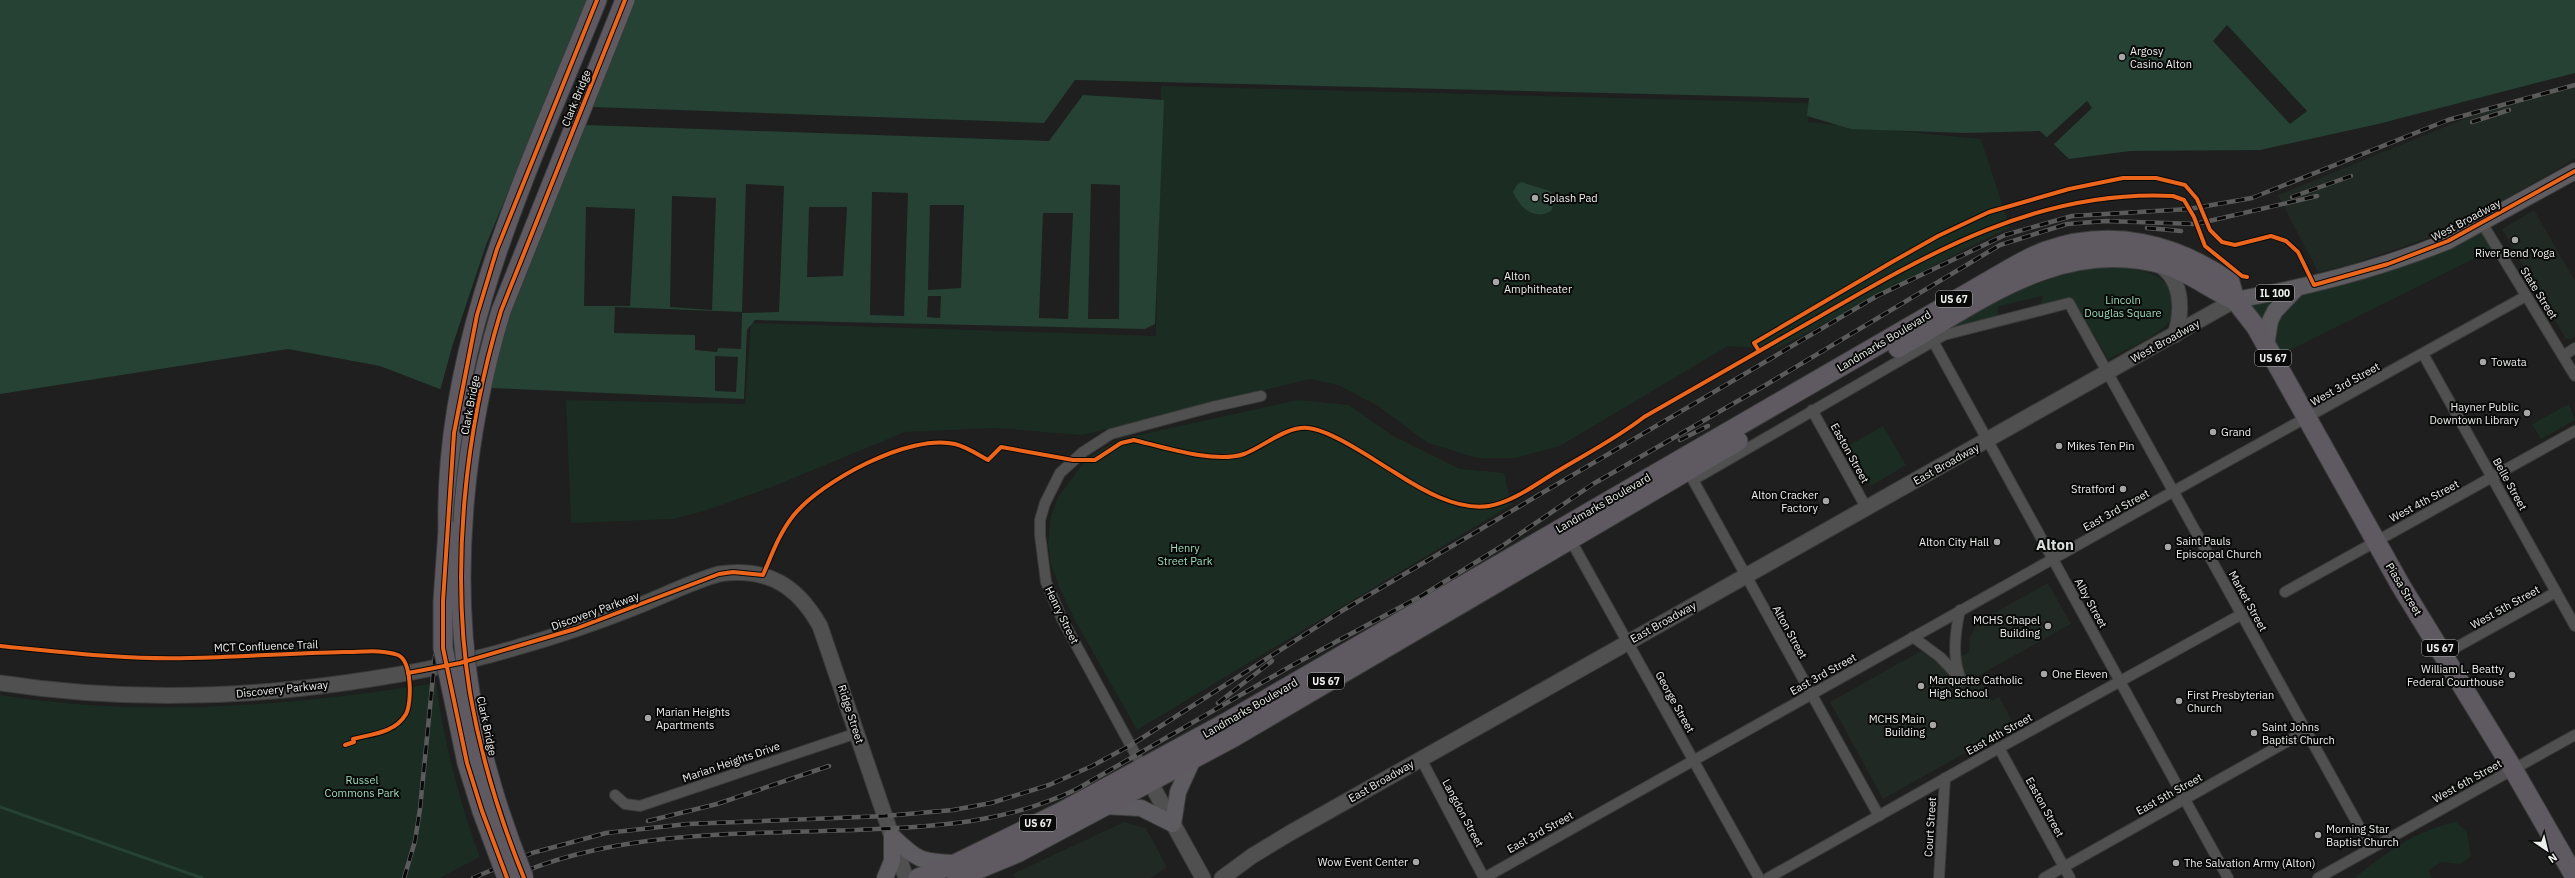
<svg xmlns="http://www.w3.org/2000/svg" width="2575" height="878" viewBox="0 0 2575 878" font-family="'IBM Plex Sans',sans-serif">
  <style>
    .built { fill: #212924 }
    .green { fill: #1b2c23 }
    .water { fill: #254234 }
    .pier { fill: #1e1f1e }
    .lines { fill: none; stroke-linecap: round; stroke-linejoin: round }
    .stream { stroke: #254234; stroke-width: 3 }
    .street-casing { stroke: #393b39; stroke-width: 12 }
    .secondary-casing { stroke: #393b39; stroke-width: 17 }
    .primary-casing { stroke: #393b39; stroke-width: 18 }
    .highway-casing { stroke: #393b39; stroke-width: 21 }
    .street { stroke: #4f504f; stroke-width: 10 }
    .secondary { stroke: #4f504f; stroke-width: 15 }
    .primary { stroke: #5f5c61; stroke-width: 16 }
    .highway { stroke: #5f5a61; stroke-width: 19 }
    .rail-casing { stroke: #5a5b5a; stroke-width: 4.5 }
    .rail { stroke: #080908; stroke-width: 3; stroke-dasharray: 9; stroke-linecap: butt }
    .highway-bridge-casing { stroke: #393b39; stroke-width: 21; stroke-linecap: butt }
    .highway-bridge { stroke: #5f5a61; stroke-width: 19 }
    .cycleway-casing { stroke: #080908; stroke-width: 6 }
    .cycleway { stroke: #eb651d; stroke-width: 4 }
    .poi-dot { fill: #a5a6a5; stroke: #080908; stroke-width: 1.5 }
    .labels { text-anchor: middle; stroke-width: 4; stroke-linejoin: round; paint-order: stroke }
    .shield { fill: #080908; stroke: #a8aaa8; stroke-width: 1 }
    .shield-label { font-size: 10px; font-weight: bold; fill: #edefed }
    .poi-label { font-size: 11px; fill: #edefed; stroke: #080908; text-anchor: start }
    .street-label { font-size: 11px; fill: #edefed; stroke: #080908 }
    .park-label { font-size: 11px; fill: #9fddbc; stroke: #080908 }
    .district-label { font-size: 15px; font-weight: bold; fill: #d8ddda; stroke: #080908 }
  </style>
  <rect width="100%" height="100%" fill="#1e1f1e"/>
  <g class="built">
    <polygon points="2575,86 2575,159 2452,230 2349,265 2318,272 2278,195 2469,117"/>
    <polygon points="2534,210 2575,281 2575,337 2570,340 2565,338 2502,229"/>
    <polygon points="2048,583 2071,624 1978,676 1992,701 1999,697 2013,723 2008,729 1883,799 1830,702 1921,651 1943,666 1969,652 1970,637 1978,622"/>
    <polygon points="1124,822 1146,828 1167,867 1151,878 1015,878 1013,874"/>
  </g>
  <g class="green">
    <polygon points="1161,86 1809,103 1808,122 1981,139 2010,228 1975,244 1776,349 1728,346 1560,446 1516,458 1477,458 1428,443 1378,406 1338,385 1310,379 1082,435 995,428 905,432 772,487 704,511 673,519 571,523 566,400 745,404 751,323 1156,336"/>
    <polygon points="2481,228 2494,249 2276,357 2257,323 2252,301"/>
    <path d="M2096,268C2122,267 2170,266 2173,301C2174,310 2174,316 2168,323C2157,337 2125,350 2108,359L2072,297L2040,305L2043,296L1999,306L1997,317L1947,328C1995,301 2041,276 2096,268Z"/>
    <polygon points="1298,400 1349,405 1393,436 1460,469 1504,473 1511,505 1137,730 1076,622 1059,587 1051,564 1048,543 1051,517 1058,497 1082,465 1094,454 1121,439"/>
    <polygon points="2569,404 2575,420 2541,439 2532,424"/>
    <polygon points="1883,426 1906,465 1871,486 1848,446"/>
    <path d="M436,683C444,742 459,801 480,857L440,878H0V695C144,718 292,706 436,683Z"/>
    <path d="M2456,822L2467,832L2471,857L2460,864L2441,862L2428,871L2432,878H2354C2388,852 2413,831 2456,822Z"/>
  </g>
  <g class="water">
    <polygon points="0,0 2575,0 2575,73 2378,124 2260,150 2130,151 2069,159 2040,131 1964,133 1851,129 1807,116 1809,98 1075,80 1044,123 592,107 586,125 1049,141 1083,95 1164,100 1155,324 1145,329 755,320 747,330 744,399 491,388 456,374 445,391 380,366 288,349 0,394"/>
    <path d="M1521,182L1550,191L1555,200L1551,211C1534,221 1520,208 1513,192L1517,185Z"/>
  </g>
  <g class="pier">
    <polygon points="587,0 628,0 480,386 457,377 445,393 440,391 452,347 486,245"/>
    <polygon points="2227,25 2307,111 2290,124 2213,41"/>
    <polygon points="2087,101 2092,108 2052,146 2045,139"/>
    <polygon points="746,184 784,186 779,312 742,313 741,349 718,348 717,352 695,350 695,335 614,333 615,307 742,312"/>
    <polygon points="1091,184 1120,185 1119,319 1088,319"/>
    <polygon points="872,192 908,193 904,316 870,315"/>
    <polygon points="672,196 716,198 712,310 670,307"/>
    <polygon points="930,205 964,205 961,288 928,290"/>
    <polygon points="586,207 635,209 630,306 584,306"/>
    <polygon points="809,207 847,207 843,276 807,277"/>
    <polygon points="1043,213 1073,213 1068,319 1039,318"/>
    <polygon points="928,296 941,296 940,318 927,317"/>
    <polygon points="715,356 738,357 736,392 715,391"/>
  </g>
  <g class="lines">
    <polyline class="stream" points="0,807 202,878"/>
    <g class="street-casing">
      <g id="street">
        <polyline points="2482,223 2575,376"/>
        <polyline points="1933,341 2228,878"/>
        <polyline points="2423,354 2575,626"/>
        <polyline points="2563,356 2575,348"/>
        <polyline points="1812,410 1867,509"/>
        <polyline points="1570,539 1759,878"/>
        <polyline points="2285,592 2575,431"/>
        <path d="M1960,610C1955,632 1951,660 1962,681"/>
        <polyline points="1913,637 1940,657 1959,677"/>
        <polyline points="2444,654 2556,592"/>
        <polyline points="1999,748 2070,878"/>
        <polyline points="1421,759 1484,878"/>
        <polyline points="1143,768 1062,619 1046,582 1040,535 1040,520 1045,503 1060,473 1083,452 1111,434 1212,407 1261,396"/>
        <polyline points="615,795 625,804 640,806 857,733"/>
        <polyline points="1879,816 1693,480 1944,335 2069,303 2371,848"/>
        <polyline points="1484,878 2199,477 2526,296"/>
        <polyline points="1768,878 1999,748 2242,614"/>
        <polyline points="1939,878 1945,778"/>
        <polyline points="2044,878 2306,731"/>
        <polyline points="2318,878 2575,735"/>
      </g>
    </g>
    <g class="secondary-casing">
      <g id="secondary">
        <path d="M2156,263C2183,277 2183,310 2175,335"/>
        <path d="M0,683C117,701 234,699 351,682C407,674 463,664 518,647C557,636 595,623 633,608C662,597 690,582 719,574C767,567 797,585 820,626L906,878"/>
        <polyline points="1145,773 1203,878"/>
        <polyline points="1222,878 1252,856 1290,833 2235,300"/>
      </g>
    </g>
    <g class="primary-casing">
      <g id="primary">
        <path d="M2235,300C2309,287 2379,269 2448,241L2575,171"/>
        <polyline points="2266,346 2270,321 2275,311 2297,288"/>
        <polyline points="1104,806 1141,808 1173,824 1178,792 1193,759"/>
        <path d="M892,836C916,859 920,862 954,863"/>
        <polyline points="885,878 892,861 892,836"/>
      </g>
    </g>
    <g class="highway-casing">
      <g id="highway">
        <path d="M1898,348C1981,300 2064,235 2165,265C2190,272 2211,290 2235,300"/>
        <path d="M448,530C443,342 529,169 597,0"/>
        <path d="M918,878L957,863L1063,811L1227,722L2011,268C2022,262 2034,255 2046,251C2112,228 2175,244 2230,282L2235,300L2256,327L2401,586L2513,769L2575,877"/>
        <polyline points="957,878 1017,853 1234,737 1738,441"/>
      </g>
    </g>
    <use href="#street" class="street"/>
    <use href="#secondary" class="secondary"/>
    <use href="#primary" class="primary"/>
    <use href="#highway" class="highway"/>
    <g class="rail-casing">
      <g id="rail">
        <polyline points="2472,122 2509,110"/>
        <polyline points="2292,197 2351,176"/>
        <polyline points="2147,228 2181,231"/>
        <polyline points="1680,440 1708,426"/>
        <polyline points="1218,703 1272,661"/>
        <polyline points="648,821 717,804 829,766"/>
        <polyline points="404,878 415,841 420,809 435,656"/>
        <polyline points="473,878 532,853 606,833 687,824 885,816 953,810 991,803 1049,785 1092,766 1131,745 1340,612 1877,296 2005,235 2072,216 2189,209 2252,198 2448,120 2575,85"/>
        <path d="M509,878C621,827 756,835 877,829C948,826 1013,820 1077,789L1291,666L1423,595L1502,546L1593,484L1764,386L2000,245L2067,224L2106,221L2196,224L2317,196"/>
      </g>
    </g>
    <use href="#rail" class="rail"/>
    <g class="highway-bridge-casing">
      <g id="highway-bridge">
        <polyline points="448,530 443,601 443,648 467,763 482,811 507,878"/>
        <path d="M524,878C500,819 481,757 470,693C450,570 465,430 501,311L625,0"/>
      </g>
    </g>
    <use href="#highway-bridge" class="highway-bridge"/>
    <g class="cycleway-casing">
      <g id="cycleway">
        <polyline points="1759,351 1754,343 1892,262 1938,236 1989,212 2069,189 2123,178 2156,178 2185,185 2197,199 2210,230 2222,242 2235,245 2271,236 2286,241 2298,252 2314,285 2388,264 2448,241 2575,171"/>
        <path d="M0,646C62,652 127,660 190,658C241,657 292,653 344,652C361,652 382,649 398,655C412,661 412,703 406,714C395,733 372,734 353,739L354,742L345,745"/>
        <path d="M408,673L460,663L575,629L719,574L733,572L763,575C772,554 779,534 793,516C821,481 910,433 955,444C967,447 977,454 988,460L1001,447L1073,460H1095L1121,443L1134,440C1163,447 1215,464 1244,454C1263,447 1286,426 1308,428C1331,430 1374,460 1394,472C1420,489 1457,511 1489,506C1513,502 1536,484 1556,472C1586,454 1617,438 1644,417C1702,384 1759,351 1817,318C1929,253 2039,189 2173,196L2184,200L2194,217L2205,246L2242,276L2247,277"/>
        <polyline points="507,878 482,811 467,763 443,648 443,601 454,433 477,315 497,249 597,0"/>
        <path d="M524,878C500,819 481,757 470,693C450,570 465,430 501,311L625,0"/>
      </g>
    </g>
    <use href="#cycleway" class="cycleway"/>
  </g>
  <g class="poi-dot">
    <circle cx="2122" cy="57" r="4"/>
    <circle cx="1535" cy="198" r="4"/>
    <circle cx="2515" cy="240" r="4"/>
    <circle cx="1496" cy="282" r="4"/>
    <circle cx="2483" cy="362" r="4"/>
    <circle cx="2527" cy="413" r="4"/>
    <circle cx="2213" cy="432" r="4"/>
    <circle cx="2059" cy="446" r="4"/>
    <circle cx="2123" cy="489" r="4"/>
    <circle cx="1826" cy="501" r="4"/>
    <circle cx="1997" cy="542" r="4"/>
    <circle cx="2168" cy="547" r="4"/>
    <circle cx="2048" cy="626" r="4"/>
    <circle cx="2044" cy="674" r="4"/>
    <circle cx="2512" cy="675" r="4"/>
    <circle cx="1921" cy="686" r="4"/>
    <circle cx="2179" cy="701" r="4"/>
    <circle cx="648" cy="718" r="4"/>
    <circle cx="1933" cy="725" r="4"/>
    <circle cx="2254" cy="733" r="4"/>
    <circle cx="2318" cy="835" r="4"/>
    <circle cx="1416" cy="862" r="4"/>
    <circle cx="2176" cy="863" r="4"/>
  </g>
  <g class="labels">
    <g class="shield">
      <rect x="2256" y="285" width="38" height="16" rx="3"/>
      <rect x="1936" y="291" width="36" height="16" rx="3"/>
      <rect x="2255" y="350" width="36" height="16" rx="3"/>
      <rect x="2422" y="640" width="36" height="16" rx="3"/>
      <rect x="1308" y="673" width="36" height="16" rx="3"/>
      <rect x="1020" y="815" width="36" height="16" rx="3"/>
    </g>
    <g class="shield-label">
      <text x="2275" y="297">IL 100</text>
      <text x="1954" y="303">US 67</text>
      <text x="2273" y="362">US 67</text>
      <text x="2440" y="652">US 67</text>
      <text x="1326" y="685">US 67</text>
      <text x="1038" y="827">US 67</text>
    </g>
    <g class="poi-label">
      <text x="2130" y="55">Argosy<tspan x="2130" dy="13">Casino Alton</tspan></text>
      <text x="1543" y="202">Splash Pad</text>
      <text x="2515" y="257" text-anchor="middle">River Bend Yoga</text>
      <text x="1504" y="280">Alton<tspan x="1504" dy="13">Amphitheater</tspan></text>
      <text x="2491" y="366">Towata</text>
      <text x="2519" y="411" text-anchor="end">Hayner Public<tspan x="2519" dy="13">Downtown Library</tspan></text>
      <text x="2221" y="436">Grand</text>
      <text x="2067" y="450">Mikes Ten Pin</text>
      <text x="2115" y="493" text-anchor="end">Stratford</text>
      <text x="1818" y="499" text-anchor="end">Alton Cracker<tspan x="1818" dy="13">Factory</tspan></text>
      <text x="2176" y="545">Saint Pauls<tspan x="2176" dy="13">Episcopal Church</tspan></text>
      <text x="1989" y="546" text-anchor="end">Alton City Hall</text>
      <text x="2040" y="624" text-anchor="end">MCHS Chapel<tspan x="2040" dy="13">Building</tspan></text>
      <text x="2504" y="673" text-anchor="end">William L. Beatty<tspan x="2504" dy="13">Federal Courthouse</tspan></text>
      <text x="2052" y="678">One Eleven</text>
      <text x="1929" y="684">Marquette Catholic<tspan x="1929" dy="13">High School</tspan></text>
      <text x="2187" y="699">First Presbyterian<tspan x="2187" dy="13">Church</tspan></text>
      <text x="656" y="716">Marian Heights<tspan x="656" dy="13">Apartments</tspan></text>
      <text x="1925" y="723" text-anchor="end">MCHS Main<tspan x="1925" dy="13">Building</tspan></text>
      <text x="2262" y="731">Saint Johns<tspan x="2262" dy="13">Baptist Church</tspan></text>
      <text x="2326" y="833">Morning Star<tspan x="2326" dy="13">Baptist Church</tspan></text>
      <text x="1408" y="866" text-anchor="end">Wow Event Center</text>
      <text x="2184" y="867">The Salvation Army (Alton)</text>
    </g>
    <g class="street-label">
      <text transform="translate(576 98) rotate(-68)" y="4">Clark Bridge</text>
      <text transform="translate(2466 220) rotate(-28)" y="4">West Broadway</text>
      <text transform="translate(2539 293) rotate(58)" y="4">State Street</text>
      <text transform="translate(1884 341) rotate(-31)" y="4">Landmarks Boulevard</text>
      <text transform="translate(2165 341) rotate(-29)" y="4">West Broadway</text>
      <text transform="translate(2345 384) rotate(-29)" y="4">West 3rd Street</text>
      <text transform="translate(470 405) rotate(-79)" y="4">Clark Bridge</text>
      <text transform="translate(1850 453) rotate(61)" y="4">Easton Street</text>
      <text transform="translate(1946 464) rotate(-29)" y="4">East Broadway</text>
      <text transform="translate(2510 484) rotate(61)" y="4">Belle Street</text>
      <text transform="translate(2424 501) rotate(-28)" y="4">West 4th Street</text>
      <text transform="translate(1603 503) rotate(-30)" y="4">Landmarks Boulevard</text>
      <text transform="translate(2116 510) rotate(-29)" y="4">East 3rd Street</text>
      <text transform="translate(2404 589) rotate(59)" y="4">Piasa Street</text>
      <text transform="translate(2248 601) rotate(61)" y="4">Market Street</text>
      <text transform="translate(2091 603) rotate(61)" y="4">Alby Street</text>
      <text transform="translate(2505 607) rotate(-29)" y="4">West 5th Street</text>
      <text transform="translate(595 611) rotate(-20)" y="4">Discovery Parkway</text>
      <text transform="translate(1062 615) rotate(64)" y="4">Henry Street</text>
      <text transform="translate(1663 622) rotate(-29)" y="4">East Broadway</text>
      <text transform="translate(1790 632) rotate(61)" y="4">Alton Street</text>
      <text transform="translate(266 646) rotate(-2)" y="4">MCT Confluence Trail</text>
      <text transform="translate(1823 674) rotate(-29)" y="4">East 3rd Street</text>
      <text transform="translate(282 689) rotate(-6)" y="4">Discovery Parkway</text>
      <text transform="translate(1675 702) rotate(61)" y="4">George Street</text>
      <text transform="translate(1250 708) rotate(-30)" y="4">Landmarks Boulevard</text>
      <text transform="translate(851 714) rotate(72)" y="4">Ridge Street</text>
      <text transform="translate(487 726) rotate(78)" y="4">Clark Bridge</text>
      <text transform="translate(1999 734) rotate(-29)" y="4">East 4th Street</text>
      <text transform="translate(731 762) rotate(-19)" y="4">Marian Heights Drive</text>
      <text transform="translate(1381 781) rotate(-30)" y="4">East Broadway</text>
      <text transform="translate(2467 781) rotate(-29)" y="4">West 6th Street</text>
      <text transform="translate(2169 794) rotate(-29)" y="4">East 5th Street</text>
      <text transform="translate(2045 807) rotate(61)" y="4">Easton Street</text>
      <text transform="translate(1463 813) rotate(62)" y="4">Langdon Street</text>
      <text transform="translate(1930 827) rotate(-86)" y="4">Court Street</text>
      <text transform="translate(1540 832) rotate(-29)" y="4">East 3rd Street</text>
    </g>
    <g class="park-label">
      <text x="2123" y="304">Lincoln<tspan x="2123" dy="13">Douglas Square</tspan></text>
      <text x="1185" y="552">Henry<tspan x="1185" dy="13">Street Park</tspan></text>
      <text x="362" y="784">Russel<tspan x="362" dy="13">Commons Park</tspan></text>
    </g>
    <g class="district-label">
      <text x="2055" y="550">Alton</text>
    </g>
  </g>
  <g transform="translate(2547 850) rotate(145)" stroke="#080908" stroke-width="3" paint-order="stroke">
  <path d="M0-3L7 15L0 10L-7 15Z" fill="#edefed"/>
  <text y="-6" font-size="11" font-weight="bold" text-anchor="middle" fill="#edefed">N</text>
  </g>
</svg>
